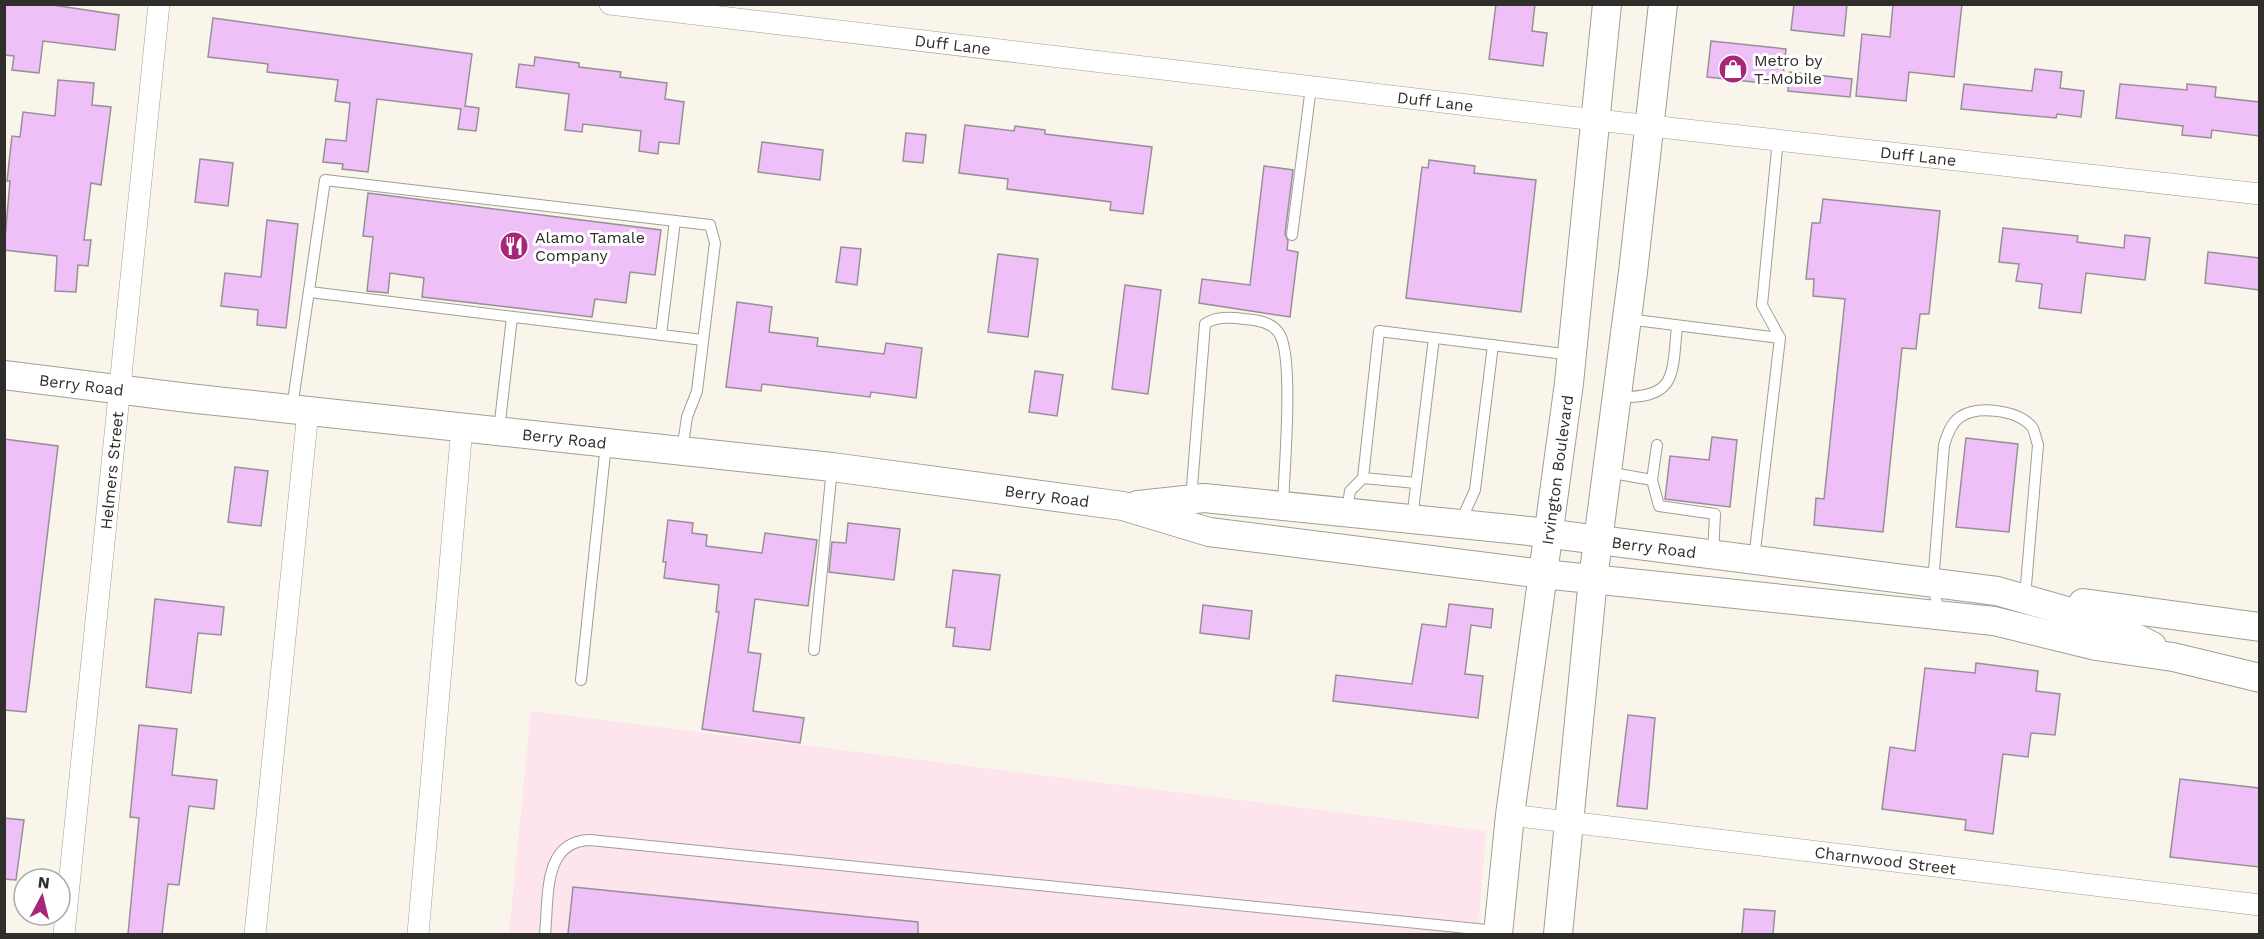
<svg xmlns="http://www.w3.org/2000/svg" width="2264" height="939" viewBox="0 0 2264 939" font-family="'Work Sans',sans-serif">
  <style>
    .industrial { fill: #fde4ed }
    .building { fill: #efbff8; stroke: #979098; stroke-width: 1.5 }
    .lines { fill: none; stroke-linecap: round; stroke-linejoin: round }
    .lane-casing { stroke: #a19e94; stroke-width: 12 }
    .street-casing { stroke: #a19e94; stroke-width: 22 }
    .secondary-casing { stroke: #a19e94; stroke-width: 30 }
    .lane { stroke: #fff; stroke-width: 10 }
    .street { stroke: #fff; stroke-width: 21 }
    .secondary { stroke: #fff; stroke-width: 28 }
    .labels { text-anchor: middle; stroke-width: 6; stroke-linejoin: round; paint-order: stroke }
    .street-label { font-size: 16px; fill: #302e2a; stroke: #fff }
    .poi-label { font-size: 16px; fill: #302e2a; stroke: #fff; text-anchor: start }
  </style>
  <rect width="100%" height="100%" fill="#f9f5eb"/>
  <polygon class="industrial" points="531,711 1486,831 1478,934 509,934"/>
  <g class="building">
    <polygon points="4,4 46,4 119,15 115,50 43,41 39,73 12,70 14,56 4,55"/>
    <polygon points="1496,4 1535,4 1532,31 1547,33 1543,66 1489,59"/>
    <polygon points="1794,4 1847,4 1844,36 1791,30"/>
    <polygon points="1893,4 1962,4 1954,77 1909,72 1906,101 1856,96 1862,34 1890,37"/>
    <polygon points="213,18 472,54 465,106 479,108 476,131 458,129 461,109 377,99 368,172 342,169 343,164 323,162 326,139 346,141 350,103 335,101 338,80 267,72 268,64 208,57"/>
    <polygon points="1711,41 1786,49 1782,85 1707,77"/>
    <polygon points="535,57 579,63 579,67 621,72 620,77 667,83 665,99 684,102 679,144 659,142 658,154 639,151 641,131 583,124 582,132 565,130 569,94 516,87 519,64 534,66"/>
    <polygon points="2035,69 2062,72 2060,88 2084,91 2081,117 2057,114 2056,118 1961,109 1964,84 2032,91"/>
    <polygon points="1790,72 1852,79 1850,97 1788,91"/>
    <polygon points="58,80 94,83 92,105 111,107 101,185 91,183 84,240 91,240 88,266 78,265 76,292 55,291 57,256 4,250 10,181 7,181 12,136 20,137 23,112 55,116"/>
    <polygon points="2120,84 2187,90 2187,84 2216,87 2215,97 2259,102 2259,136 2212,130 2211,138 2182,135 2183,126 2116,118"/>
    <polygon points="965,125 1014,131 1015,126 1045,130 1045,134 1152,147 1143,214 1110,210 1111,202 1007,189 1008,179 959,173"/>
    <polygon points="906,133 926,135 923,163 903,161"/>
    <polygon points="762,142 823,150 820,180 758,172"/>
    <polygon points="200,159 233,163 228,206 195,202"/>
    <polygon points="1429,160 1475,166 1474,173 1536,180 1521,312 1406,298 1422,167 1428,168"/>
    <polygon points="1264,166 1293,170 1285,234 1288,241 1287,250 1298,252 1290,317 1199,303 1202,279 1250,285"/>
    <polygon points="368,193 661,230 655,275 630,272 626,303 595,299 592,317 422,297 424,278 390,273 388,293 367,291 373,237 363,236"/>
    <polygon points="1823,199 1940,211 1929,314 1920,314 1916,349 1902,348 1883,532 1814,525 1816,498 1824,499 1845,299 1813,296 1814,279 1806,279 1812,223 1820,223"/>
    <polygon points="267,220 298,224 286,328 257,325 258,310 221,306 225,273 261,277"/>
    <polygon points="2003,228 2078,236 2077,242 2124,248 2125,235 2150,238 2145,280 2086,273 2081,313 2039,308 2042,284 2016,281 2019,264 1999,262"/>
    <polygon points="841,247 861,249 857,285 836,282"/>
    <polygon points="2208,252 2259,258 2259,290 2205,283"/>
    <polygon points="998,254 1038,259 1028,337 988,332"/>
    <polygon points="1125,285 1161,290 1148,394 1112,389"/>
    <polygon points="737,302 772,307 769,332 818,338 817,346 884,354 886,343 922,348 916,398 871,392 870,397 762,384 761,391 726,387"/>
    <polygon points="1035,371 1063,375 1057,416 1029,412"/>
    <polygon points="1712,437 1737,440 1730,507 1665,499 1670,456 1709,460"/>
    <polygon points="1966,438 2018,444 2009,532 1956,527"/>
    <polygon points="4,439 58,446 26,712 4,710"/>
    <polygon points="235,467 268,471 261,526 228,522"/>
    <polygon points="668,520 693,523 692,533 707,535 706,546 762,553 765,533 817,540 808,606 755,599 748,652 761,654 753,711 804,718 800,743 702,729 719,612 716,612 719,585 664,578 666,562 663,562"/>
    <polygon points="848,523 900,529 894,580 829,572 832,542 846,543"/>
    <polygon points="953,570 1000,575 990,650 953,646 955,628 946,627"/>
    <polygon points="155,599 224,607 221,635 198,633 191,693 146,687"/>
    <polygon points="1449,604 1493,609 1491,628 1471,625 1465,674 1483,676 1478,718 1333,701 1336,675 1412,684 1422,624 1446,627"/>
    <polygon points="1203,605 1252,611 1249,639 1200,633"/>
    <polygon points="1976,663 2038,671 2036,691 2060,694 2055,735 2031,733 2028,757 2003,754 1993,834 1965,830 1966,820 1882,809 1890,747 1915,751 1925,668 1975,673"/>
    <polygon points="1628,715 1655,718 1647,809 1617,806"/>
    <polygon points="139,725 177,729 172,775 217,780 214,809 189,806 179,885 168,884 162,934 128,934 139,818 130,817"/>
    <polygon points="2180,779 2259,788 2259,867 2170,857"/>
    <polygon points="4,818 24,820 16,880 4,879"/>
    <polygon points="573,887 918,922 918,934 568,934"/>
    <polygon points="1744,909 1775,911 1773,934 1742,934"/>
  </g>
  <g class="lines">
    <g class="lane-casing">
      <g id="lane">
        <polyline points="1292,235 1311,87"/>
        <polyline points="310,292 703,340"/>
        <polyline points="1627,319 1780,338"/>
        <polyline points="661,335 675,221"/>
        <path d="M1616,397C1677,399 1672,377 1677,326"/>
        <polyline points="292,408 325,180 710,225 715,243 697,391 687,417 682,451"/>
        <polyline points="499,430 512,317"/>
        <polyline points="1607,472 1652,480 1659,506 1715,514 1713,554"/>
        <polyline points="1363,478 1379,331 1572,355"/>
        <polyline points="1652,480 1657,445"/>
        <path d="M1191,499L1205,324C1215,316 1231,317 1244,319C1257,320 1273,322 1280,335C1294,361 1284,471 1283,505"/>
        <polyline points="1347,512 1350,491 1363,478 1416,483"/>
        <polyline points="1412,519 1434,338"/>
        <polyline points="1460,523 1475,490 1493,345"/>
        <polyline points="1754,559 1780,338 1762,305 1778,139"/>
        <path d="M1939,615L1933,583L1944,445C1947,435 1951,423 1960,417C1978,405 2018,410 2032,427C2035,431 2036,440 2038,445L2025,597"/>
        <polyline points="814,650 832,468"/>
        <polyline points="581,680 606,444"/>
        <path d="M545,934C549,898 542,841 590,840L1497,931"/>
      </g>
    </g>
    <g class="street-casing">
      <g id="street">
        <path id="s1" d="M610,4L1561,116L2260,194"/>
        <path id="s2" d="M1510,815L2260,905"/>
        <path id="s3" d="M64,934L159,4"/>
        <polyline points="255,934 308,411"/>
        <polyline points="418,934 462,427"/>
      </g>
    </g>
    <g class="secondary-casing">
      <g id="secondary">
        <path id="s4" d="M4,375L188,398L832,467L1123,506L1209,532L1543,574L1994,621L2096,646L2173,657L2260,678"/>
        <path id="s5" d="M1138,505L1204,498L1529,531L1997,591L2105,622L2152,646"/>
        <polyline points="2083,603 2260,627"/>
        <path id="s6" d="M1498,934L1510,815L1569,383L1607,4"/>
        <polyline points="1558,934 1593,579 1633,272 1663,4"/>
      </g>
    </g>
    <use href="#lane" class="lane"/>
    <use href="#street" class="street"/>
    <use href="#secondary" class="secondary"/>
  </g>
  <defs>
    <g id="shop-disc" transform="scale(1.5)"><circle r="9.5" fill="#a62677" stroke="#fff"/><path d="M-5-2.5h2.3a2.7 3.5 0 0 1 5.4 0H5L5.5 6h-11ZM-1.5-2.5h3a1.5 2.3 0 0 0-3 0Z" fill="#fff"/></g>
    <g id="restaurant-disc" transform="scale(1.5)"><circle r="9.5" fill="#a62677" stroke="#fff"/><path d="M-5-6h1v4h1v-4h1v4h1v-4h1v5L-1.5 .5V6h-2V.5L-5-1ZM5-6V6H3V1.5H1.5Q1.5-4 5-6Z" fill="#fff"/></g>
  </defs>
  <g fill-rule="evenodd">
    <use href="#shop-disc" x="1733" y="69"/>
    <use href="#restaurant-disc" x="514" y="246"/>
  </g>
  <g class="labels">
    <g class="street-label">
      <text dy="6" stroke="none"><textPath href="#s1" startOffset="345">Duff Lane</textPath></text>
      <text dy="6" stroke="none"><textPath href="#s1" startOffset="831">Duff Lane</textPath></text>
      <text dy="6" stroke="none"><textPath href="#s1" startOffset="1317">Duff Lane</textPath></text>
      <text dy="6" stroke="none"><textPath href="#s4" startOffset="78">Berry Road</textPath></text>
      <text dy="6" stroke="none"><textPath href="#s4" startOffset="564">Berry Road</textPath></text>
      <text dy="6" stroke="none"><textPath href="#s3" startOffset="466">Helmers Street</textPath></text>
      <text dy="6" stroke="none"><textPath href="#s6" startOffset="468">Irvington Boulevard</textPath></text>
      <text dy="6" stroke="none"><textPath href="#s4" startOffset="1050">Berry Road</textPath></text>
      <text dy="6" stroke="none"><textPath href="#s5" startOffset="519">Berry Road</textPath></text>
      <text dy="6" stroke="none"><textPath href="#s2" startOffset="378">Charnwood Street</textPath></text>
    </g>
    <g class="poi-label">
      <text x="1754" y="66">Metro by<tspan x="1754" dy="18">T-Mobile</tspan></text>
      <text x="535" y="243">Alamo Tamale<tspan x="535" dy="18">Company</tspan></text>
    </g>
  </g>
  <rect width="2264" height="939" fill="none" stroke="#302e2a" stroke-width="12"/>
  <g transform="translate(42 897) rotate(7)"><circle r="28" fill="#ffffff" stroke="#acabaa" stroke-width="1.5"/>
  <path d="M0-4.5L10 22L0 15L-10 22Z" fill="#a62677"/>
  <text y="-9" font-size="16" font-weight="bold" text-anchor="middle" fill="#302e2a">N</text>
  </g>
</svg>
